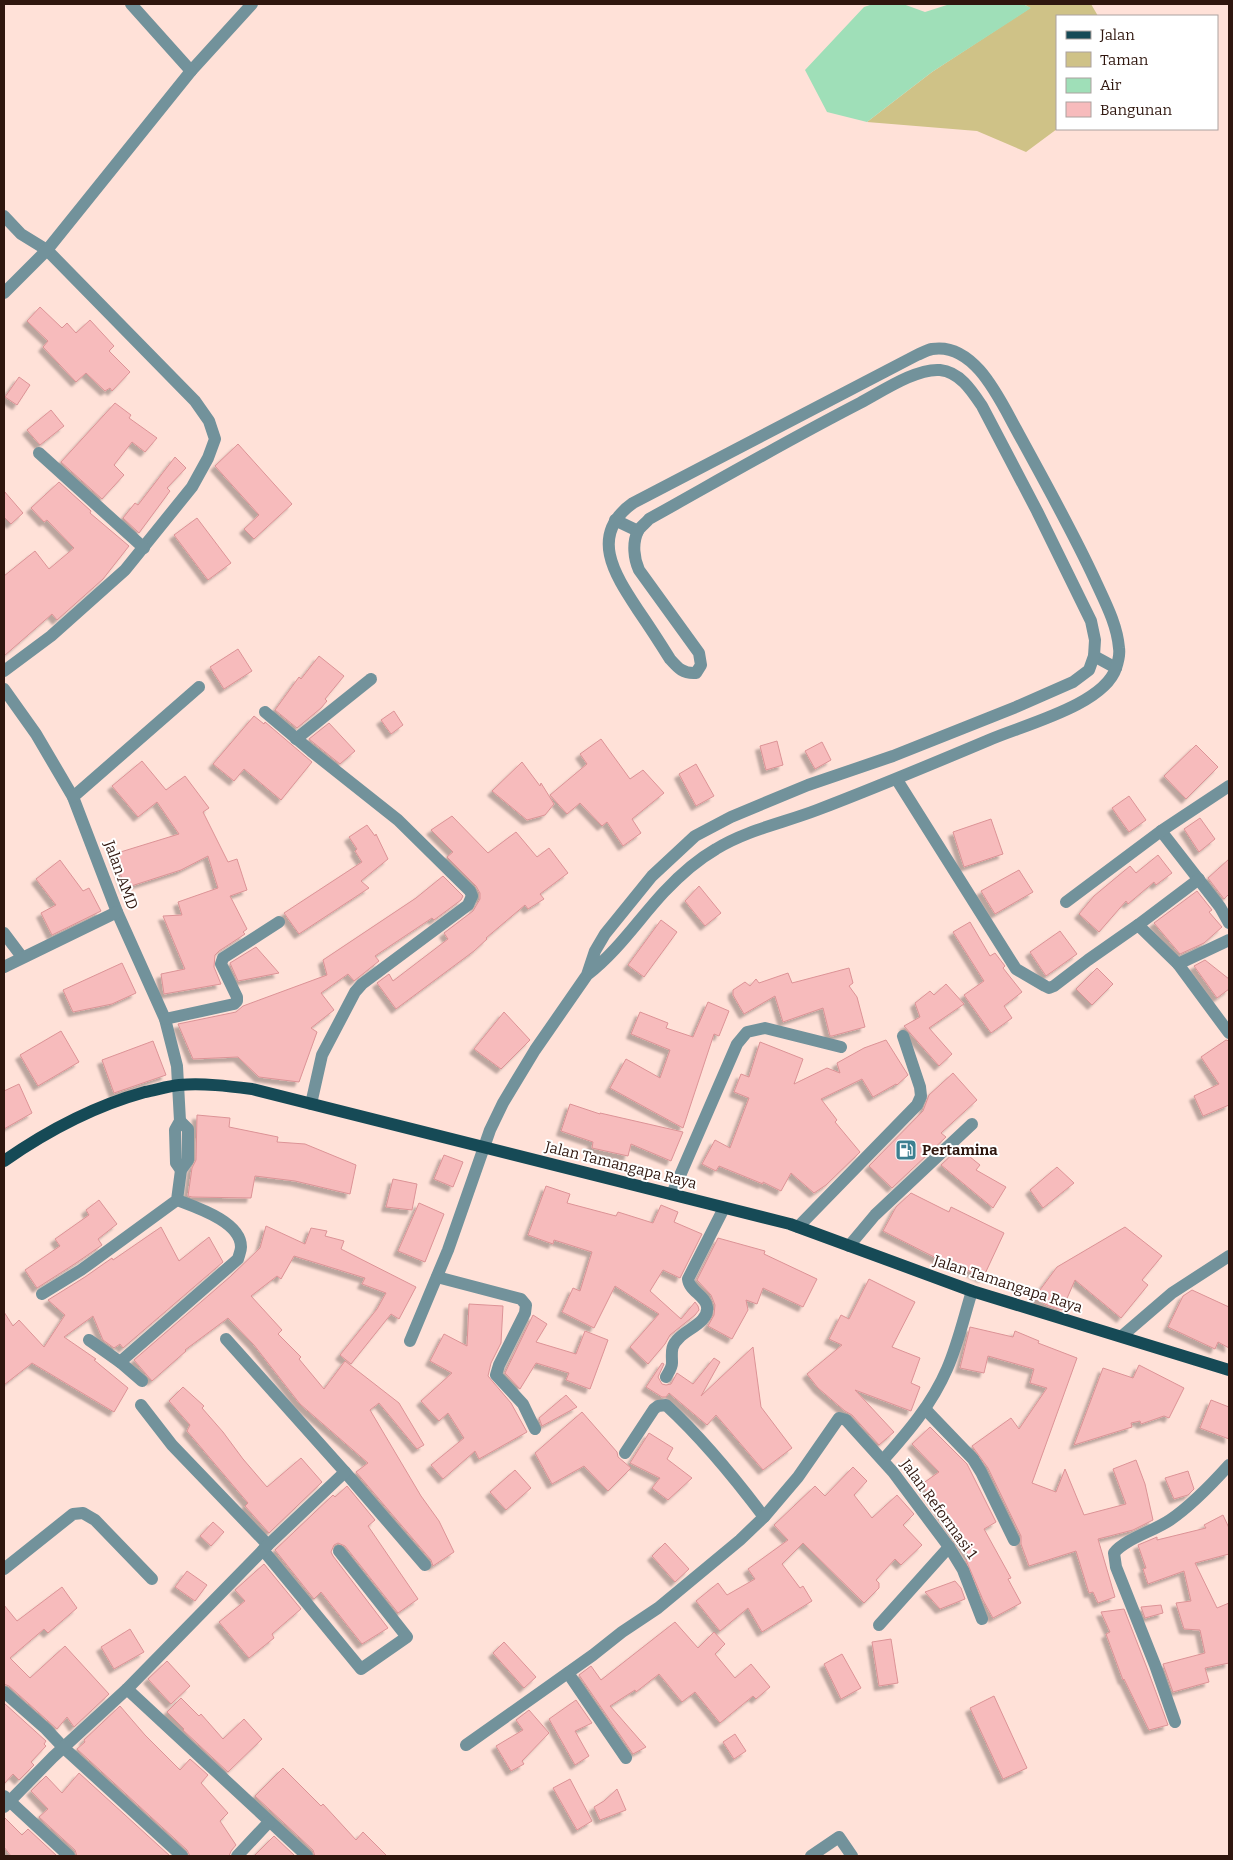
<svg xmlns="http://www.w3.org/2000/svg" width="1233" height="1860" viewBox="0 0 1233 1860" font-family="Bitter,serif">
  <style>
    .green { fill: #cfc287 }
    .water { fill: #9fdfb8 }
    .building { fill: #f7bbbc; stroke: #dc9396; filter: url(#shadow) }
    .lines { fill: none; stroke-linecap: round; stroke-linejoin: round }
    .minor { stroke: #72929b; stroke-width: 12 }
    .major { stroke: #164a56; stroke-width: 12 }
    .labels { text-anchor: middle; stroke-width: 4; stroke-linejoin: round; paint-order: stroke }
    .street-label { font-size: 15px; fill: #2f160e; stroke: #fff }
    .poi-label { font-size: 15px; font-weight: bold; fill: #2f160e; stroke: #fff; text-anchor: start }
  </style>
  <defs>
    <filter id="shadow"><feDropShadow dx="-4.5" dy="4.5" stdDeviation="1" flood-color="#0004"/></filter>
  </defs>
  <rect width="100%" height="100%" fill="#ffe1d8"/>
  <polygon class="green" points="1024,4 1091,4 1098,16 1057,16 1057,129 1026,152 977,131 867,122 932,72 1030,8"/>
  <polygon class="water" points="873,4 903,4 925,12 950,4 1023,4 1031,8 932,72 867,122 827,112 805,70 864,7"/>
  <g class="building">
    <polygon points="40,307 62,328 67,323 76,333 90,320 114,346 109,351 130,372 112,391 110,388 105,391 86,373 76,382 43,347 48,341 27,321"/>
    <polygon points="19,377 30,385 17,405 5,397"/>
    <polygon points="115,403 131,415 129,418 157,438 145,452 132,442 114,465 124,475 102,499 61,462"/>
    <polygon points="51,410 64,426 40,445 27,430"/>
    <polygon points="238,444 292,504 254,539 244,529 259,515 215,466"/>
    <polygon points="175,457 186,468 167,488 170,491 139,533 123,518 135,503 138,505"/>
    <polygon points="59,482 91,511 90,513 129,546 103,579 57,620 52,614 4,656 4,576 35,551 49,569 74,548 47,520 44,522 31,508"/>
    <polygon points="4,491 23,513 11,524 4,517"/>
    <polygon points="197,518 231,563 208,580 174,535"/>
    <polygon points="238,649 252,671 224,689 210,667"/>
    <polygon points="319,656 344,676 325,699 327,701 321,708 297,728 275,710 299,677 301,679"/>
    <polygon points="394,711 403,725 391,734 381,720"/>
    <polygon points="254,716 264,724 265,722 312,762 281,800 244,769 234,781 213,764"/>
    <polygon points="329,723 355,751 340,764 309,739"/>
    <polygon points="601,739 630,779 643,770 664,793 632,819 641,833 623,846 607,822 602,826 580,803 567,814 550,795 587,764 580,754"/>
    <polygon points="777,741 783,765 766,770 760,746"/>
    <polygon points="822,742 831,760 815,769 805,751"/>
    <polygon points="1196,745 1218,767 1186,799 1164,776"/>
    <polygon points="142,761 166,790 185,776 209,808 203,812 228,862 237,859 247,890 230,896 247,929 243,932 245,934 219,951 215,955 214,967 221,984 164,994 161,974 185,969 163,916 182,915 178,902 218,888 208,856 181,870 125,888 114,854 179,834 157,802 138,817 112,786"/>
    <polygon points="522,762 540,786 541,783 554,804 545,815 527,820 492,791"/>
    <polygon points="696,764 714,796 696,806 679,774"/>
    <polygon points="1129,796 1146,820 1129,832 1112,808"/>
    <polygon points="452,816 488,853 516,832 537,857 549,848 568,873 540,894 544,899 528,909 525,905 486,938 487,939 474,951 396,1009 377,983 389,974 393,981 448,939 444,933 473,911 480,899 480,893 476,886 447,857 453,852 431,830"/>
    <polygon points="1200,818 1215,839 1199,852 1184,829"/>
    <polygon points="991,819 1003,854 964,867 953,832"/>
    <polygon points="367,825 375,836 376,834 388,859 361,881 369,888 299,934 284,913 362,862 355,851 357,849 349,837"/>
    <polygon points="1158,855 1172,873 1156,885 1154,882 1128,904 1126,901 1099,932 1079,914 1094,896 1130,866 1136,873"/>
    <polygon points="1229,859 1229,894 1224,899 1208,878"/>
    <polygon points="60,860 83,891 89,888 101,911 52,935 41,913 56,905 36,879"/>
    <polygon points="1019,870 1033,892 995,914 981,891"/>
    <polygon points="443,876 463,896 461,900 434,920 432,918 375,956 379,961 354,981 348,974 321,993 334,1010 311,1028 317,1032 299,1082 259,1077 238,1057 193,1059 178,1024 236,1012 243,1006 327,975 323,960 416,898"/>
    <polygon points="699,886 721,913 705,926 685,901"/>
    <polygon points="1197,891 1212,910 1209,912 1222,927 1204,943 1180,954 1154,923"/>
    <polygon points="661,920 677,932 644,977 628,965"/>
    <polygon points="970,922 990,956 995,953 1005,966 1003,968 1022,992 1004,1006 1012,1018 991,1033 964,995 984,981 953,932"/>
    <polygon points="1060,931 1077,954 1046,976 1030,952"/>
    <polygon points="256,947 279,973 238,981 230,963"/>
    <polygon points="1205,960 1229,979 1229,989 1217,998 1194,966"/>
    <polygon points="122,963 136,993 112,1004 73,1012 63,990"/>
    <polygon points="849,968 853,983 849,986 857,997 865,1027 832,1036 830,1036 823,1008 783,1022 775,996 744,1014 733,995 733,990 745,982 750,986 756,979 759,983 788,973 792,983"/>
    <polygon points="1097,968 1113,984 1092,1005 1076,989"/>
    <polygon points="946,984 964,1004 929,1028 952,1054 939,1066 904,1026 920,1017 915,1003 930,991 934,995"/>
    <polygon points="708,1002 729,1011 719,1036 714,1034 683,1128 610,1088 626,1059 660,1078 670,1050 631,1034 640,1012 668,1023 666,1028 693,1037"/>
    <polygon points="504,1012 530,1040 501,1069 474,1049"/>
    <polygon points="61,1031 79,1062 38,1086 20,1055"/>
    <polygon points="886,1040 908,1075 897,1085 896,1084 873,1097 862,1079 821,1099 837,1120 835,1122 860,1152 826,1185 814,1193 791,1173 781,1191 763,1182 763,1184 719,1166 716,1171 702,1164 715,1140 730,1148 749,1098 734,1092 741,1074 749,1077 760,1042 803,1059 794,1084 827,1068 840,1073 837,1063 864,1048"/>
    <polygon points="1226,1040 1229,1041 1229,1105 1203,1116 1194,1096 1219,1084 1201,1057"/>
    <polygon points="153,1041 166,1075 114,1093 102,1060"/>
    <polygon points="953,1073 977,1100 941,1133 946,1137 892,1188 869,1166 923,1111 929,1095"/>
    <polygon points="19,1084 32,1113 4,1129 4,1091"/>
    <polygon points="570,1104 600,1114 600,1113 683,1132 671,1161 631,1144 628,1156 592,1148 593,1142 561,1131"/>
    <polygon points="197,1115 230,1118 229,1127 278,1137 277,1142 305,1144 356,1165 350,1194 295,1181 255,1176 251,1198 192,1197 188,1196 192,1168 196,1160"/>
    <polygon points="959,1148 980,1165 976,1170 1006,1187 993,1208 941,1165"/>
    <polygon points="444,1155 463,1162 453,1187 434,1179"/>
    <polygon points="1057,1167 1074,1183 1043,1208 1030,1190"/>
    <polygon points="393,1179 417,1184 412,1210 386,1207"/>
    <polygon points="546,1186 570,1194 567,1203 616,1216 618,1212 653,1223 661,1205 678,1212 674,1222 702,1234 680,1278 663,1270 650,1291 681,1319 695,1302 698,1306 699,1310 695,1315 670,1335 665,1344 648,1364 630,1347 659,1314 615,1286 594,1328 562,1312 573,1288 580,1291 592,1252 554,1240 553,1244 528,1235"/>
    <polygon points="911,1193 949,1212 951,1207 1004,1233 983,1278 946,1259 944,1262 883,1231 896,1207"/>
    <polygon points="99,1200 117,1224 98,1239 102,1245 76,1263 37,1288 25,1270 60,1246 55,1239 89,1215 86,1210"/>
    <polygon points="419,1203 444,1214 425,1262 398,1251"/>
    <polygon points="266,1226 305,1244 311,1228 327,1231 325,1236 344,1241 341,1249 416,1287 399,1319 391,1314 351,1364 340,1355 377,1309 386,1293 362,1284 365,1278 294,1256 281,1279 277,1276 251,1296 282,1330 278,1334 301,1357 299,1359 324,1389 345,1361 399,1403 424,1445 417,1449 379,1403 370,1410 421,1496 439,1521 454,1552 433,1566 431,1560 356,1472 368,1463 300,1404 254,1345 228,1318 185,1350 186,1351 152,1381 134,1360 231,1276 260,1248"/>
    <polygon points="161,1227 179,1261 209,1237 223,1262 123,1348 120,1344 114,1348 103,1340 93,1316 64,1337 96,1359 94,1360 128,1388 114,1412 32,1363 4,1385 4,1312 13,1326 19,1320 44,1347 65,1315 48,1300 85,1277 112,1258 113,1260"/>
    <polygon points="1125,1227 1162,1256 1142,1280 1148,1285 1121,1318 1075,1280 1062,1310 1049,1306 1034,1298 1057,1267"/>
    <polygon points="718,1238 765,1251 764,1254 817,1279 803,1307 763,1288 757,1304 746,1300 748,1310 732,1339 708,1326 714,1315 715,1305 711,1295 697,1280"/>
    <polygon points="869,1279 915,1302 892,1347 920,1358 911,1383 920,1387 911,1411 855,1390 894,1432 879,1445 852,1415 845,1411 818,1388 807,1374 842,1345 829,1339 841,1315 849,1319"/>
    <polygon points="1192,1290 1229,1307 1229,1348 1218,1342 1215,1349 1168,1327 1183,1296"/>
    <polygon points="469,1304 503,1306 501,1343 491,1363 488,1376 511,1403 527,1432 479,1459 475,1451 443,1479 431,1465 464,1438 448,1413 439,1421 421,1401 452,1373 430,1361 444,1334 467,1346"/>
    <polygon points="533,1315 547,1324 536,1342 576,1354 585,1331 608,1340 590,1389 566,1380 569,1373 536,1363 520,1389 505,1373"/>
    <polygon points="970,1327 1013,1337 1015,1331 1039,1341 1038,1343 1077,1358 1032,1483 1056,1492 1065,1469 1084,1515 1126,1504 1113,1469 1136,1460 1145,1484 1153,1520 1133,1530 1098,1539 1115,1597 1098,1603 1093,1592 1089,1593 1076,1551 1029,1566 1021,1544 1021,1536 988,1468 972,1446 1011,1418 1019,1429 1047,1388 1030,1383 1034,1369 988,1356 984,1373 960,1368"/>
    <polygon points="753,1347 761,1407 792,1448 763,1470 716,1415 707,1425 669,1393 666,1397 662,1397 646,1387 662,1363 664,1364 658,1377 662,1384 666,1385 671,1384 677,1373 693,1384 714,1358 720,1362 701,1396"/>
    <polygon points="1139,1365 1184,1388 1169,1418 1164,1416 1141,1424 1140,1421 1131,1423 1132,1427 1074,1445 1103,1368 1133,1378"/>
    <polygon points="183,1387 204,1406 202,1408 223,1432 243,1459 267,1487 301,1458 322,1482 269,1533 245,1506 248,1503 187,1431 190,1425 169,1401"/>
    <polygon points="566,1395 577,1407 542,1426 539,1418"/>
    <polygon points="1211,1400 1229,1407 1229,1439 1200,1428"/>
    <polygon points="582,1412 617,1452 618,1457 631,1468 608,1491 584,1466 552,1484 535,1453"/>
    <polygon points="930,1427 967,1464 996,1522 984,1529 1011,1578 1008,1579 1021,1603 993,1618 983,1600 966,1560 970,1557 922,1484 939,1472 912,1444"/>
    <polygon points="649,1433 673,1448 667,1459 692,1478 668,1500 652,1488 660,1478 630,1463"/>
    <polygon points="853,1467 867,1481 854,1495 872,1518 897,1495 914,1514 903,1525 922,1545 901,1565 895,1559 876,1580 879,1583 879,1588 864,1603 803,1543 782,1564 800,1588 803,1586 812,1601 762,1632 748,1608 720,1631 696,1601 718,1583 727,1595 755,1579 748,1569 788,1540 774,1525 815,1486 825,1496"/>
    <polygon points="515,1470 531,1488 506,1510 490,1492"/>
    <polygon points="1188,1471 1194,1489 1188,1495 1174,1499 1165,1478"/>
    <polygon points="347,1486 375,1520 368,1526 418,1599 398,1613 345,1546 338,1543 334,1545 331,1552 333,1556 388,1628 362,1644 321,1592 314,1599 275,1550 333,1495 335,1497"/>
    <polygon points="1223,1515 1229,1528 1229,1554 1195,1563 1217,1608 1229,1603 1229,1663 1205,1668 1209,1682 1173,1692 1163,1664 1205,1653 1200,1630 1184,1629 1176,1603 1191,1601 1184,1571 1148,1584 1143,1569 1146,1568 1138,1545 1157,1537 1157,1540 1206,1528 1204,1525"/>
    <polygon points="213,1522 224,1532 211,1546 200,1536"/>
    <polygon points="665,1543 689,1569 675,1582 652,1556"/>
    <polygon points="264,1564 301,1609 272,1634 274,1638 249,1658 219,1622 245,1601 235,1590"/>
    <polygon points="187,1571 207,1585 195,1601 175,1587"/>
    <polygon points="955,1581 961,1588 965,1599 940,1609 925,1592"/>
    <polygon points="62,1587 77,1608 48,1633 44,1629 10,1658 30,1678 65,1646 109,1694 74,1727 67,1717 57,1729 9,1686 4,1684 4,1605 17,1621"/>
    <polygon points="1161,1605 1163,1613 1145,1618 1141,1607"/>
    <polygon points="1124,1609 1147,1668 1168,1725 1149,1730 1124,1679 1123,1680 1106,1634 1110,1632 1101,1612"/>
    <polygon points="675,1622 698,1648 714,1632 725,1644 715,1654 735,1678 751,1664 770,1687 756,1699 753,1696 720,1723 695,1692 682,1702 659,1674 636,1692 635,1690 610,1706 646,1747 633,1754 579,1675 591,1666 601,1680"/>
    <polygon points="130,1629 144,1652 114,1669 101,1647"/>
    <polygon points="891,1639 898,1683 879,1686 872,1642"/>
    <polygon points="504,1642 536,1677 524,1688 493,1653"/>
    <polygon points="842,1654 861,1688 841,1699 824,1664"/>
    <polygon points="167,1661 190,1686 171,1704 148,1679"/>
    <polygon points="994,1696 1027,1768 1003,1779 970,1708"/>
    <polygon points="181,1698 199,1716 201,1714 223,1739 244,1719 262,1739 228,1772 183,1730 184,1729 167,1712"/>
    <polygon points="576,1700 592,1723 575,1731 589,1756 575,1765 549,1719"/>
    <polygon points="4,1703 46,1741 44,1744 46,1746 31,1762 34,1765 19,1780 13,1774 4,1784"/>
    <polygon points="120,1706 145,1735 180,1770 190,1759 208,1775 201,1783 228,1813 220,1821 236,1845 231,1851 229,1856 190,1856 187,1850 77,1749 85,1742 84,1740"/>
    <polygon points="529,1710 549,1733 522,1761 524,1764 511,1771 496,1746 523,1730 516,1720"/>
    <polygon points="735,1734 746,1751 734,1759 723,1742"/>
    <polygon points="283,1768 321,1806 323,1804 356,1840 363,1832 387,1856 315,1856 313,1850 255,1796"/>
    <polygon points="79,1773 170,1856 77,1856 75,1850 39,1817 48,1809 31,1791 46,1776 62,1793"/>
    <polygon points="570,1779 592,1821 577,1830 553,1788"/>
    <polygon points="617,1789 626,1810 600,1820 594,1807 604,1801"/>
    <polygon points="4,1817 22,1835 28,1829 57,1856 11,1856 4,1847"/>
    <polygon points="274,1836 295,1856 254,1856"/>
  </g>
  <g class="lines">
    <g class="minor">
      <polyline points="191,71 252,4"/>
      <polyline points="4,216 21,234 47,250 195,401 209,421 215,439 208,458 192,487 125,570 51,636 4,671"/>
      <polyline points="4,293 47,250 191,71 131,4"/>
      <polyline points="39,453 144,548"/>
      <polyline points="615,520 638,531"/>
      <polyline points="1094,656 1116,668"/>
      <polyline points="4,689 36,734 73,797 117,912 165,1019 177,1066 180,1121 175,1130 176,1163 181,1170"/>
      <polyline points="265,712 311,751 398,820 470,891 472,896 468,905 362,984 355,992 322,1055 311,1104"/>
      <polyline points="296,739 371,679"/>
      <polyline points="897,780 1016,969 1045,986 1049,988 1054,986 1088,960 1138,925 1178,964 1229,1033"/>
      <polyline points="73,797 199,687"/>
      <polyline points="1161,831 1220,907 1229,923"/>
      <polyline points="1066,902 1161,831 1229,786"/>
      <polyline points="1138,925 1199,879"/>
      <polyline points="4,933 22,957"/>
      <polyline points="1178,964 1229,940"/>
      <polyline points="4,967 117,912"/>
      <polyline points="165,1019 234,1004 237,1001 237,997 221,964 223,958 279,922"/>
      <polyline points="672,1194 737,1044 747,1032 765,1028 841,1047"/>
      <polyline points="798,1227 917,1105 921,1096 920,1087 903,1036"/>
      <polyline points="849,1246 875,1215 972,1124"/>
      <polyline points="437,1277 521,1299 526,1305 525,1313 499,1365 496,1375 523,1404 535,1429"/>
      <polyline points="42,1294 81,1270 177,1200 181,1170 188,1160 188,1129 180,1121"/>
      <polyline points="1122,1336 1172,1293 1229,1256"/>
      <path d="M89,1340L120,1362L238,1259C239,1255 241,1251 241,1247C241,1222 198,1208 177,1200"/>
      <path d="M410,1341L448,1250L490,1130L503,1103L535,1050L587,975L595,951L605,934L652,876L695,836L731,817L808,785L893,756L1016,707L1073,682L1089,670L1094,656L1095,640L1091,621L1037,511L982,406C972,391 960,372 940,370C916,368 881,392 860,403C788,440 719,480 649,519C646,523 640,527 638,531C632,543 634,559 639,570L699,653L701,665L696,673C683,674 678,668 670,659C660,643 649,626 638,610C615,575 588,535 633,503L917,355C922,353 927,350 932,349C974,342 999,398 1016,429C1043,479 1071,528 1095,580C1105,602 1117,624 1119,648C1120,654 1118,662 1116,668C1104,705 1023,725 989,740C932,764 875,788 817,810C783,823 747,830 716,849C697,860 679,876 664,892C638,920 618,951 587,975"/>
      <polyline points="120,1362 142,1381"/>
      <path d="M666,1377C668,1373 672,1368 672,1363C672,1353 670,1346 679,1338C687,1329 709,1322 707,1307C706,1296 689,1291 688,1279L724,1208"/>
      <polyline points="141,1405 172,1445 268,1545"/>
      <polyline points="925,1409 973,1459 981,1472 1014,1540"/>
      <path d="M625,1453L654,1409L658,1406L666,1405C703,1439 734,1477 764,1517"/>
      <path d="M883,1460C908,1432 932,1404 947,1369C958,1344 964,1317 972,1291"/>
      <polyline points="345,1472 425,1565"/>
      <polyline points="263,1550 361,1669 407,1637 339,1551"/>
      <polyline points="4,1569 73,1514 83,1513 95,1520 152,1579"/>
      <polyline points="879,1625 949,1547"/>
      <polyline points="568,1673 626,1758"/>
      <polyline points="127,1689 307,1856"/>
      <polyline points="4,1692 46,1729 64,1748 182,1856"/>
      <path d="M1175,1722L1155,1665L1116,1567L1114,1553C1125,1539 1154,1531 1170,1520C1192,1505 1211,1485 1229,1465"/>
      <polyline points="466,1745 593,1655 622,1632 658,1608 740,1540 764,1517 798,1477 839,1418 846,1420 893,1472 949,1547 963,1570 982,1619"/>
      <polyline points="4,1796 69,1856"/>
      <polyline points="4,1807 53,1757 127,1689 268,1545 345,1472 226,1339"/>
      <polyline points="237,1856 269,1822"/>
      <polyline points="811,1856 839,1837 852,1856"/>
    </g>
    <path class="major" d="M4,1161C47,1131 94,1106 145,1092C156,1090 168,1086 179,1085C203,1083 228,1086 252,1089L790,1224L972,1291L1229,1370"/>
  </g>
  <defs>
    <g id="fuel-square" transform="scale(1.125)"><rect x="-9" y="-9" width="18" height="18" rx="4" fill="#3c7f90" stroke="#fff"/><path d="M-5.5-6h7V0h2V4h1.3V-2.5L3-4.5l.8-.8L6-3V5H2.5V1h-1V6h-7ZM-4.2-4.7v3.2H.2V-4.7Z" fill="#fff"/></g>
  </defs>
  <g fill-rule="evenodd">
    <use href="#fuel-square" x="906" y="1150"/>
  </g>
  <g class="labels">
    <g class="street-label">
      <text transform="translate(121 875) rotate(70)" y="5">Jalan AMD</text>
      <text transform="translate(621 1165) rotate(14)" y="5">Jalan Tamangapa Raya</text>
      <text transform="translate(1008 1284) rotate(18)" y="5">Jalan Tamangapa Raya</text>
      <text transform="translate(939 1509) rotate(54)" y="5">Jalan Reformasi 1</text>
    </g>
    <g class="poi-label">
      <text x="922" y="1155">Pertamina</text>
    </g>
  </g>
  <rect width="1233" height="1860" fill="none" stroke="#2f160e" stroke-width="10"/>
  <rect x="1056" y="15" width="162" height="115" fill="#ffffff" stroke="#aca29f"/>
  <rect x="1066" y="31" width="25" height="8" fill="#164a56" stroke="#aca29f"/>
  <text x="1100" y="40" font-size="15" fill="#2f160e">Jalan</text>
  <rect x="1066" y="52" width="25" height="15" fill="#cfc287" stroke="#aca29f"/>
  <text x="1100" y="65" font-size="15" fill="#2f160e">Taman</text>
  <rect x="1066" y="78" width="25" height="15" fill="#9fdfb8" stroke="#aca29f"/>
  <text x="1100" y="90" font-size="15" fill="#2f160e">Air</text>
  <rect x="1066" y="102" width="25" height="15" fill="#f7bbbc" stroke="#aca29f"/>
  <text x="1100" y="115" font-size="15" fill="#2f160e">Bangunan</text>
</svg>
